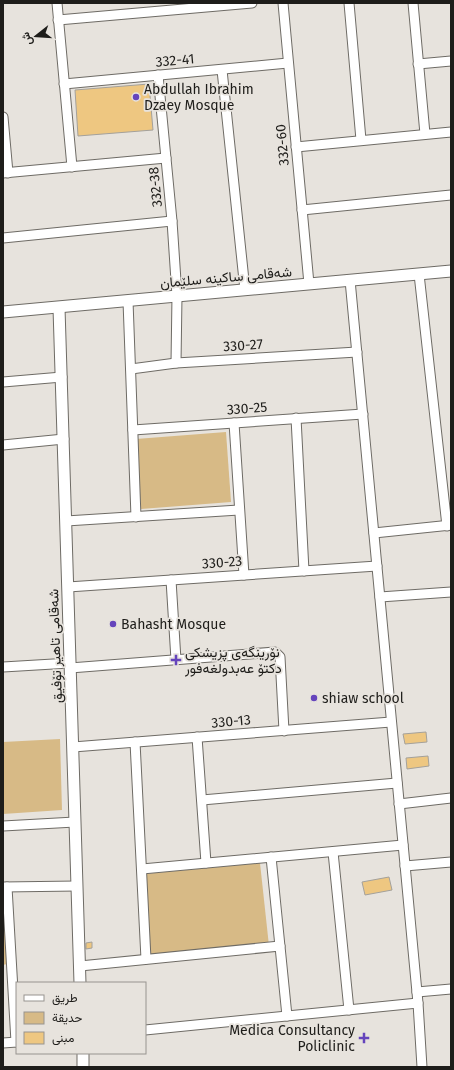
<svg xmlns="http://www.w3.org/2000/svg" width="454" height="1070" viewBox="0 0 454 1070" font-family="'Fira Sans',Vazirmatn,sans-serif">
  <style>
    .green { fill: #d7ba86 }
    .building { fill: #eec781; stroke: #a4a19b }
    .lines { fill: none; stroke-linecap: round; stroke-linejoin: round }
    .minor-casing { stroke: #6e6b65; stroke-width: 11 }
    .tertiary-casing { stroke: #6e6b65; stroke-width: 13 }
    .minor { stroke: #fff; stroke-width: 9 }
    .tertiary { stroke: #fff; stroke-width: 11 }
    .poi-dot { fill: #6544bc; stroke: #e7e3dd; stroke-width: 1.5 }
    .labels { text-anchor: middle; stroke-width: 3.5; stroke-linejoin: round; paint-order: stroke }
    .street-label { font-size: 14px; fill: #1e1d1a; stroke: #e7e3dd }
    .poi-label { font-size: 14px; fill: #1e1d1a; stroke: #e7e3dd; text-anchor: start }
  </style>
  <rect width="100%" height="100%" fill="#e7e3dd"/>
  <g class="green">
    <polygon points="226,432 231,502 141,509 136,439"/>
    <polygon points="60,739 62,810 3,814 3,742"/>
    <polygon points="260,863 269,946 148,956 144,874"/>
    <polygon points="3,891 7,964 3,965"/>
  </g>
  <g class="building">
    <polygon points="149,84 153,130 78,136 75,90"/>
    <polygon points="426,732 427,742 405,744 403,734"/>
    <polygon points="428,756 429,766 407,769 406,758"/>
    <polygon points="389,877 392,890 365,895 362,882"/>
    <polygon points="92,942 92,948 86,949 86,943"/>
  </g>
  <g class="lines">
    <g class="minor-casing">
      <g id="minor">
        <polyline points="57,3 72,167"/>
        <polyline points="283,3 309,284"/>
        <polyline points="349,3 361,140"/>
        <polyline points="413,3 425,134"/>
        <polyline points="58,20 252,3"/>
        <polyline points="418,64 451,61"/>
        <polyline points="222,70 245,290"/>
        <polyline points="158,75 172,221 177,296 176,363"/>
        <polyline points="64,84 288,63"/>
        <polyline points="3,117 8,173"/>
        <polyline points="296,147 451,132"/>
        <polyline points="3,173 166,158"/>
        <polyline points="302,210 451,195"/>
        <polyline points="3,238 172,221"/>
        <polyline points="419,274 447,526"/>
        <polyline points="350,280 418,1003 422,1067"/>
        <polyline points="128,301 136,517"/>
        <polyline points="131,369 176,363 357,352"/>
        <polyline points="3,382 62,377"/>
        <polyline points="296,418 304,571"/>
        <polyline points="234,423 244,575"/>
        <polyline points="133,430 363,414"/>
        <polyline points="3,445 64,439"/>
        <polyline points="66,521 239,510"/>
        <polyline points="374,533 451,525"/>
        <polyline points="171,580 176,660"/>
        <polyline points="68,587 377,566"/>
        <polyline points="380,597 451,592"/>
        <polyline points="3,667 70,663"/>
        <polyline points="70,668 275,652 280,657 284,731"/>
        <polyline points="197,737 206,863"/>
        <polyline points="135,742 146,959"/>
        <polyline points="73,747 391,722"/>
        <polyline points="202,800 397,783"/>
        <polyline points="399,804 451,798"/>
        <polyline points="3,826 75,822"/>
        <polyline points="333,852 349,1010"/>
        <polyline points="271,857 287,1016"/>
        <polyline points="405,866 451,862"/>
        <polyline points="142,869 403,845"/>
        <polyline points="3,887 77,886"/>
        <polyline points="7,887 16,1042"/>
        <polyline points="80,966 280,946"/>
        <polyline points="417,992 451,989"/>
        <polyline points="145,1030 418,1003"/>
        <polyline points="3,1043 17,1042"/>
      </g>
    </g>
    <g class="tertiary-casing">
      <g id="tertiary">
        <polyline points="59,308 80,983"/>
        <polyline points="3,312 451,271"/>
        <polyline points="83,1053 83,1067"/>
      </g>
    </g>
    <use href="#minor" class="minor"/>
    <use href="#tertiary" class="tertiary"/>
  </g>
  <g class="poi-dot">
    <circle cx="136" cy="97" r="4"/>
    <circle cx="113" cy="624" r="4"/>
    <path d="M174 654h4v4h4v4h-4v4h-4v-4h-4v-4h4z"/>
    <circle cx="314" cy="698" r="4"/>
    <path d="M362 1032h4v4h4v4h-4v4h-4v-4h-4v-4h4z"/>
  </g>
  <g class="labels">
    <g class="street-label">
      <text transform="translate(175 60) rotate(-5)" y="5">332-41</text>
      <text transform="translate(282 145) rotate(-95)" y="5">332-60</text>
      <text transform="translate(155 187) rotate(-96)" y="5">332-38</text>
      <text transform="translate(226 277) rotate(-5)" y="5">شەقامی ساکینە سلێمان</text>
      <text transform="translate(243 345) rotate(-4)" y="5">330-27</text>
      <text transform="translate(247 408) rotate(-4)" y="5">330-25</text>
      <text transform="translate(222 562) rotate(-4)" y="5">330-23</text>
      <text transform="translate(55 646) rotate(-92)" y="5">شەقامی تاهیر تۆفیق</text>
      <text transform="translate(231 721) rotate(-5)" y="5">330-13</text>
    </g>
    <g class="poi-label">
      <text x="144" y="94">Abdullah Ibrahim<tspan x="144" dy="16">Dzaey Mosque</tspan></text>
      <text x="121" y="629">Bahasht Mosque</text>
      <text x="185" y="657">نۆرینگەی پزیشکی<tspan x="185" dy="16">دکتۆ عەبدولغەفور</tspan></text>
      <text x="322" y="703">shiaw school</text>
      <text x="355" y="1035" text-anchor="end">Medica Consultancy<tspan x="355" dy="16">Policlinic</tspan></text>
    </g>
  </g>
  <rect width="454" height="1070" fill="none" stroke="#1e1d1a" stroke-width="8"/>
  <rect x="16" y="982" width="130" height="72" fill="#e7e3dd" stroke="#97948f"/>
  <rect x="24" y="995" width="20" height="6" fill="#ffffff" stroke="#97948f"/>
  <text x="52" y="1002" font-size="12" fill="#1e1d1a">طريق</text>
  <rect x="24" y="1012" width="20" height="12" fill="#d7ba86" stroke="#97948f"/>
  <text x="52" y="1022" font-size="12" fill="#1e1d1a">حديقة</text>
  <rect x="24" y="1032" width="20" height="12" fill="#eec781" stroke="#97948f"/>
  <text x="52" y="1042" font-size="12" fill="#1e1d1a">مبنى</text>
  <g transform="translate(36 36) rotate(253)" stroke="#e7e3dd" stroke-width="3" paint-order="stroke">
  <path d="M0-3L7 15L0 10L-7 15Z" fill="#1e1d1a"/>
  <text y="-6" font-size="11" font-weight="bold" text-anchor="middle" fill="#1e1d1a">ش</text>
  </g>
</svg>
